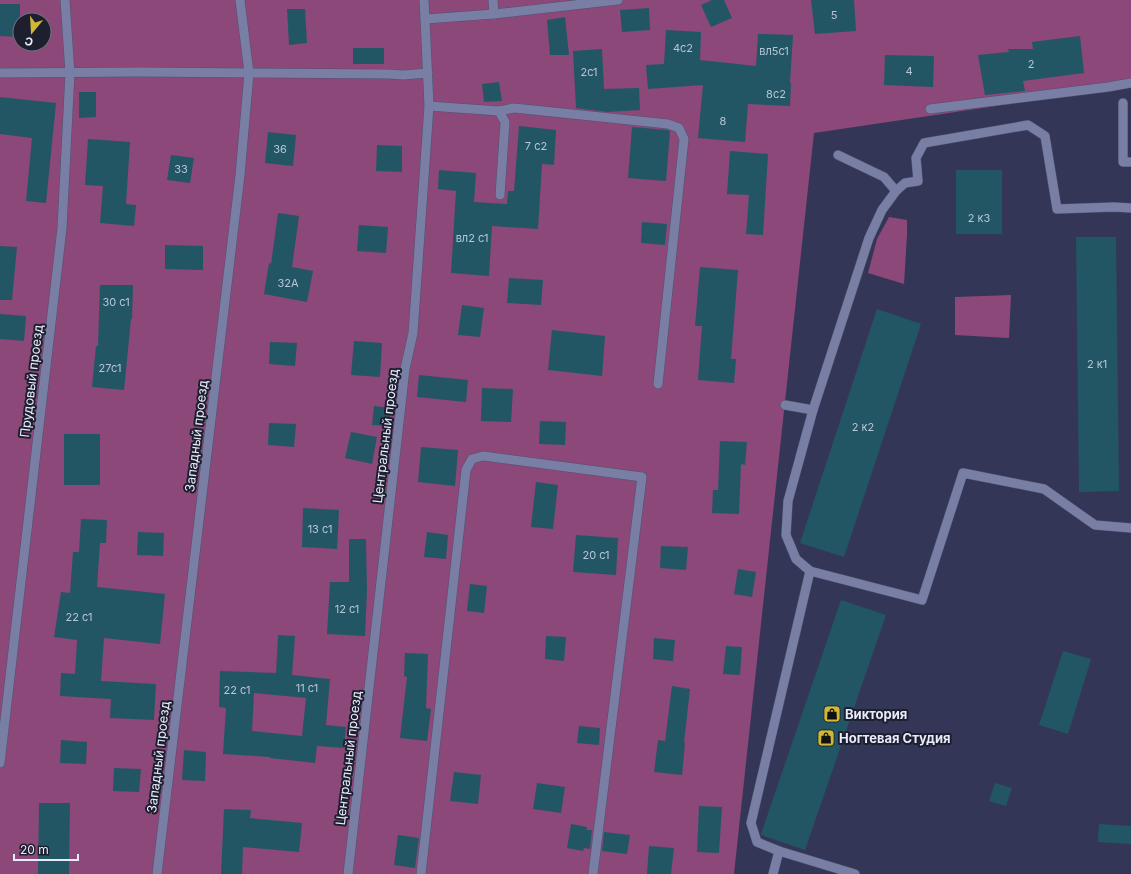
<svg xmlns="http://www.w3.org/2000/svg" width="1131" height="874" viewBox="0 0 1131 874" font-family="Inter,sans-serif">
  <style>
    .green { fill: #8b4878; fill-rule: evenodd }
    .building { fill: #235664; fill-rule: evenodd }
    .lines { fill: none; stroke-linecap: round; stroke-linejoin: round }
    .service-casing { stroke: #50536e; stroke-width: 10 }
    .service { stroke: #797ea4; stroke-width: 9 }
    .labels { text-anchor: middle; stroke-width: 4; stroke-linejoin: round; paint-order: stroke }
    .number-label { font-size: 11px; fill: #b7c6d6 }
    .street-label { font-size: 13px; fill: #e8ebfc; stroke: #1d1f2f }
    .poi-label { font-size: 13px; font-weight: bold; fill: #e8ebfc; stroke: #1d1f2f; text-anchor: start }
  </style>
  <rect width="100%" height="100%" fill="#333657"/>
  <g class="green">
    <path d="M0,0H1131V86L814,133L734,874H0ZM20,20H44V44H20Z"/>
    <polygon points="889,217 907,220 907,235 904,284 868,273 877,239"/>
    <polygon points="1011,295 1009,338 955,335 955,297"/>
  </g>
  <g class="building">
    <polygon points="712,0 724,0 732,18 711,27 701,5"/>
    <polygon points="811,0 854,0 856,31 815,34"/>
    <polygon points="0,4 20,4 20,37 0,36"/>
    <polygon points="649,8 650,30 622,32 620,10"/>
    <polygon points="287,9 305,9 307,43 289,45"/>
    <polygon points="565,17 569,55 550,55 547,20"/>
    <polygon points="666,30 701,32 700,60 756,66 758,34 793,35 790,83 791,83 790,106 748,104 745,142 698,138 703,85 648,89 646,65 664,64"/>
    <polygon points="1080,36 1084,73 1023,81 1025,91 985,95 978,55 1009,52 1008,49 1033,49 1032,42"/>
    <rect x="353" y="48" width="31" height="16"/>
    <polygon points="602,49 604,89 639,88 640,110 607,112 576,108 573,51"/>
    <polygon points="885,55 934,56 933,87 884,85"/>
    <polygon points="499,82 502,101 484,102 482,84"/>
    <polygon points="79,92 96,92 96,117 79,118"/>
    <polygon points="0,97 56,103 46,203 26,201 32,138 0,134"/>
    <polygon points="519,126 556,130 554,165 542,164 538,229 492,226 489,276 451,273 456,191 438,189 439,170 476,173 474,202 507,204 508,191 514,191"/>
    <polygon points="632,127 667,130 670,131 666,181 628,178"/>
    <polygon points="268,132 296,135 293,166 265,163"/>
    <polygon points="88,139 130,142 126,204 136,205 134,226 100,223 103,186 85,185"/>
    <polygon points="377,145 402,146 402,172 376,171"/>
    <polygon points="730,151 768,154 763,235 746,234 749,195 727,194"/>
    <polygon points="171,155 194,158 190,183 167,180"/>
    <rect x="956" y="170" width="46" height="64"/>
    <polygon points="278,213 299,216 292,267 313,271 307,302 264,294 269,263 271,264"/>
    <polygon points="642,222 667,224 665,245 641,243"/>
    <polygon points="359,225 388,227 386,253 357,251"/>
    <polygon points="1076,237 1116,237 1119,491 1079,492"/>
    <polygon points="165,245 203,246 203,270 165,269"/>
    <polygon points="0,246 17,247 12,300 0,300"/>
    <polygon points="700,267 738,270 731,359 736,359 734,383 698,380 702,326 695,326"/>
    <polygon points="509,278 543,280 541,305 507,303"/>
    <polygon points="100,285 133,285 132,319 131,319 124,390 92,387 96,346 98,346"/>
    <polygon points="462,305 484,308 480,337 458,335"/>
    <polygon points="877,309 921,324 844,557 800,543"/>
    <polygon points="0,314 26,316 24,341 0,339"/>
    <polygon points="552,330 605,336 602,376 548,370"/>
    <polygon points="354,341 382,343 380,377 351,375"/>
    <polygon points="270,342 297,343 295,366 269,364"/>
    <polygon points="419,375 468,380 466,402 417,397"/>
    <polygon points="482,388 513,389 511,422 481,421"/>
    <polygon points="374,406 391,408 389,426 372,425"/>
    <polygon points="540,421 566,422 565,445 539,444"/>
    <polygon points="269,423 296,424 294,447 268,445"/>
    <polygon points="351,432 377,437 372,464 345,458"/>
    <rect x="64" y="434" width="36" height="51"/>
    <polygon points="720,441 747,442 745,465 741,464 739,514 712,513 713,490 718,490"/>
    <polygon points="421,447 458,450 455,486 418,482"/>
    <polygon points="536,482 558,485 553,529 531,527"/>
    <polygon points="303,508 339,510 337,549 302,547"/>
    <polygon points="81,519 107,520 106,543 100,543 97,587 165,594 160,644 104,638 101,681 156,684 154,720 110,718 111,699 60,696 61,673 75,674 77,640 54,637 61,592 70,593 73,552 79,552"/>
    <polygon points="138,532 164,533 163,556 137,555"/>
    <polygon points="427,532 448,535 446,559 424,557"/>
    <polygon points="576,535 618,538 616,575 573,572"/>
    <polygon points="349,539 366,539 367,591 365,636 327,634 330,582 349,582"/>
    <polygon points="661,546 688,547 686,570 660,568"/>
    <polygon points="738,569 756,572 752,597 734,594"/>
    <polygon points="470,584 487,586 484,613 467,611"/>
    <polygon points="841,600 886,615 805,850 761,835 761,834"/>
    <path d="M278,635L295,636L292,675L330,679L326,725L346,727L344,748L317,746L315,763L270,758V757L223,754L226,708L219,707L220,671L276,673ZM254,693L306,698L302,736L252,731Z"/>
    <polygon points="546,636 566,637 564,661 545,659"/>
    <polygon points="654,638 675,640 673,661 653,659"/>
    <polygon points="726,646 742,647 740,675 723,674"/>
    <polygon points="1063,651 1091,659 1068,734 1039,725"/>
    <polygon points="405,653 428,654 426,708 431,709 427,741 400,738 407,677 404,676"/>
    <polygon points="672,686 690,689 684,743 685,743 682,775 654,772 658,740 665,741"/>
    <polygon points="579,726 600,728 599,745 577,743"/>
    <polygon points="61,740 87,742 86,764 60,763"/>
    <polygon points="184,750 206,752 205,781 182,780"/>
    <polygon points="114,768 141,769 139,792 113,791"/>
    <polygon points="454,772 481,775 478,804 450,801"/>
    <polygon points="537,783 565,787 561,813 533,809"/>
    <polygon points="995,783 1012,788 1006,806 989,801"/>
    <polygon points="39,803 70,803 69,874 38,874"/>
    <polygon points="699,806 722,807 719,853 697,852"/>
    <polygon points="224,809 251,810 250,818 302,823 299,852 243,847 242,874 221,874"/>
    <polygon points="571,824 587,827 587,830 592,830 590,849 584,848 583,851 567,848"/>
    <polygon points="1099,824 1131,826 1131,844 1098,842"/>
    <polygon points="604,832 630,835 627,854 602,851"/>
    <polygon points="398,835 419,838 415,868 394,865"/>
    <polygon points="649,846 674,848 671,874 647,874"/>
  </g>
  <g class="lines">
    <g class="service-casing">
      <g id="service">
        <polyline points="493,0 494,14"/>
        <polyline points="425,19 494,14 618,0"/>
        <polyline points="0,73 140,72 388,74 403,75 428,73"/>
        <polyline points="1123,103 1123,162 1131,162"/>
        <polyline points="429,106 499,111 514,108 668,124 679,128 684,139 658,384"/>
        <polyline points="930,109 1108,87 1131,83"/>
        <polyline points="499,111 505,122 500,195"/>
        <polyline points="838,155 884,177 896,191"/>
        <polyline points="1131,208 1114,207 1057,209 1045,136 1028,125 924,143 916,158 918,181 905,183 896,191 882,210 869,238 813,410 788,501 786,535 796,559 810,571 922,600 963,473 1044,489 1095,525 1131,528"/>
        <polyline points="785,405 813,410"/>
        <polyline points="810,571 751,823 757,842 779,851 855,874"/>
        <polyline points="0,763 62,228 70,73 65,0"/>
        <polyline points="157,874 240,175 249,73 240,0"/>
        <polyline points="348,874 405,369 413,333 429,106 425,19 424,0"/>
        <polyline points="421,874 466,470 472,459 483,456 642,477 593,874"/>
        <polyline points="773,874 779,851"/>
      </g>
    </g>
    <use href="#service" class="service"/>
  </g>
  <defs>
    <g id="shop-square" transform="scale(0.9)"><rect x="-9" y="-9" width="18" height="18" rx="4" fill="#cfb837" stroke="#1d1f2f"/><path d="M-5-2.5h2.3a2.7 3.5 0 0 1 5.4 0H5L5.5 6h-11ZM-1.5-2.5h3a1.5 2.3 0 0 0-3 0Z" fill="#111"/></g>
  </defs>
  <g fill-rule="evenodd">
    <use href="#shop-square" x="832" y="714"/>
    <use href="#shop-square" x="826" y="738"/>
  </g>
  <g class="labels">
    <g class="number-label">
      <text x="834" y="19">5</text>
      <text x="683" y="52">4с2</text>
      <text x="774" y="55">вл5с1</text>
      <text x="1031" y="68">2</text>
      <text x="909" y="75">4</text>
      <text x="589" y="76">2с1</text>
      <text x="776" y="98">8с2</text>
      <text x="723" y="125">8</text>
      <text x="536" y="150">7 с2</text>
      <text x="280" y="153">36</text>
      <text x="181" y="173">33</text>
      <text x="979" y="222">2 к3</text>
      <text x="472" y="242">вл2 с1</text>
      <text x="288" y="287">32А</text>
      <text x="116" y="306">30 с1</text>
      <text x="1097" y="368">2 к1</text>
      <text x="110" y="372">27с1</text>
      <text x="863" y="431">2 к2</text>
      <text x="320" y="533">13 с1</text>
      <text x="596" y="559">20 с1</text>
      <text x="347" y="613">12 с1</text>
      <text x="79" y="621">22 с1</text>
      <text x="307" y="692">11 с1</text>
      <text x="237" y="694">22 с1</text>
    </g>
    <g class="street-label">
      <text transform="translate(31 381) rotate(-83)" y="5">Прудовый проезд</text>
      <text transform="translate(196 436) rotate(-83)" y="5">Западный проезд</text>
      <text transform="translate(385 436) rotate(-83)" y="5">Центральный проезд</text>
      <text transform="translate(158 757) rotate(-83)" y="5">Западный проезд</text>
      <text transform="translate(348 758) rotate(-83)" y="5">Центральный проезд</text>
    </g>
    <g class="poi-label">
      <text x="845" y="719">Виктория</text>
      <text x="839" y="743">Ногтевая Студия</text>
    </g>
  </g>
  <g transform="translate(32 32) rotate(198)"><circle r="19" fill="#1d1f2f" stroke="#6e7181"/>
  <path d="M0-3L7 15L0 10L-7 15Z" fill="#cfb837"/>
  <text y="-6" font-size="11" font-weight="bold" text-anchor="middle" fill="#e8ebfc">С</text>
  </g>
  <path d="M14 854v6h64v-6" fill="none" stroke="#e8ebfc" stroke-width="2"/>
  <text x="20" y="854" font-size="12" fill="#e8ebfc" stroke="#1d1f2f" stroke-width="3" paint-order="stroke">20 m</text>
</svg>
